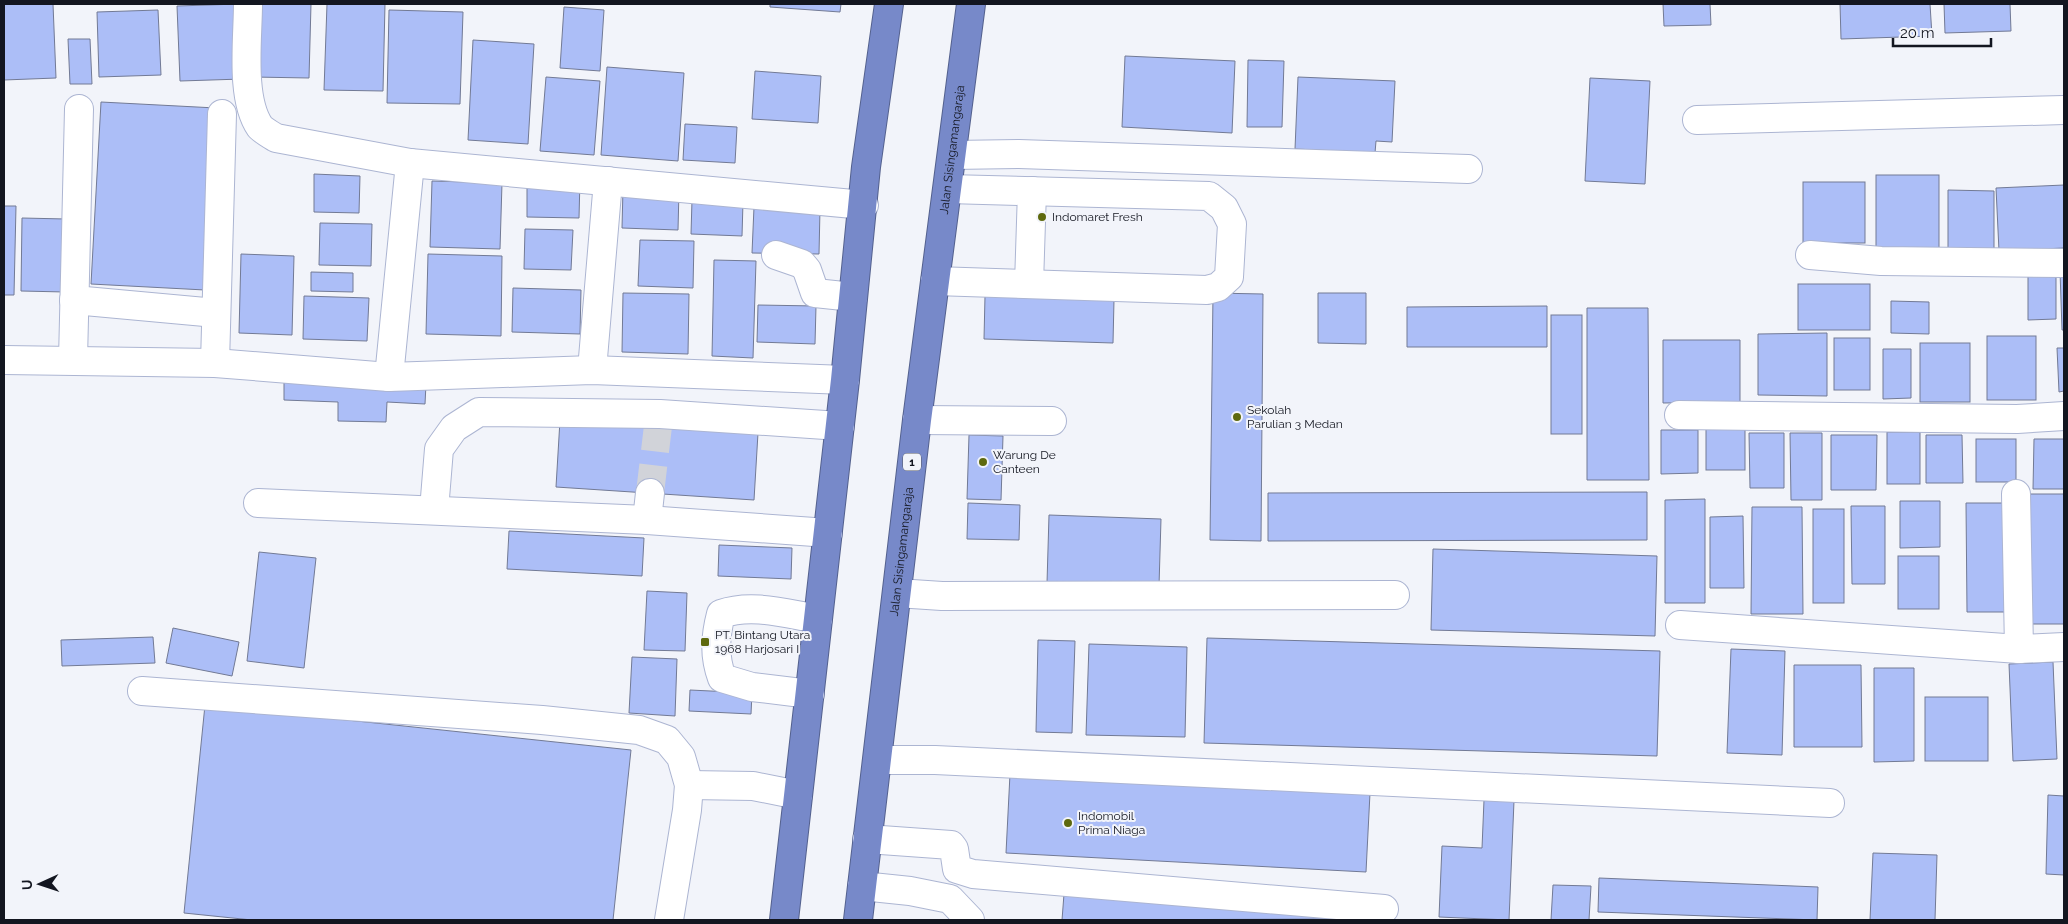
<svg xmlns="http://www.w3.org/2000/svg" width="2068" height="924" viewBox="0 0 2068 924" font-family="Raleway,sans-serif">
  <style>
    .building { fill: #acbef7; stroke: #727a95 }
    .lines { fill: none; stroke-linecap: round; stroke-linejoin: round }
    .minor-tunnel { stroke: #d1d3d9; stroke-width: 28; stroke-dasharray: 28 14; stroke-linecap: butt }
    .minor-casing { stroke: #acb5d2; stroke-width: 30 }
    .highway-casing { stroke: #54618e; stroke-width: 30 }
    .minor { stroke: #fff; stroke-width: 28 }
    .highway { stroke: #7789c9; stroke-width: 28 }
    .poi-dot { fill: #5e690e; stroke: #f2f4fa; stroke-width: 2 }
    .labels { text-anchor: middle; stroke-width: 4; stroke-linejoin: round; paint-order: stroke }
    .shield { fill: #f2f4fa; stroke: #565961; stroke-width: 1 }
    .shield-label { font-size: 11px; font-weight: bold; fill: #131620 }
    .street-label { font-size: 12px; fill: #131620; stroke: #f2f4fa }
    .poi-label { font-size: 12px; fill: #131620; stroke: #f2f4fa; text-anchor: start }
  </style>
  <rect width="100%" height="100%" fill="#f2f4fa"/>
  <g class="building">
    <polygon points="4,4 53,4 56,78 4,80"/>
    <polygon points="239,4 242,79 180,81 177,6"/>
    <polygon points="255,4 311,4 309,78 253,77"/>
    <polygon points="327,4 385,4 383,91 324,90"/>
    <polygon points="770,4 841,4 840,12 770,7"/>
    <polygon points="1663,4 1710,4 1711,25 1664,26"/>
    <polygon points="1840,4 1930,4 1932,36 1841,39"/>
    <polygon points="1944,4 2010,4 2011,31 1945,33"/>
    <polygon points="564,7 604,10 600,71 560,68"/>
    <polygon points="158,10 161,75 99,77 97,12"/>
    <polygon points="389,10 463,12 460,104 387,103"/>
    <polygon points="68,39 90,39 92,84 70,84"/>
    <polygon points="473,40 534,44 528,144 468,140"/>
    <polygon points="1125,56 1235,61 1232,133 1122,127"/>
    <polygon points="1248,60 1284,61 1282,127 1247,127"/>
    <polygon points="607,67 684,73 678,161 601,155"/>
    <polygon points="755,71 821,76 818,123 752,119"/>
    <polygon points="546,77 600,81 594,155 540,151"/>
    <polygon points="1298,77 1395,81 1392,142 1376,141 1375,153 1295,149"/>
    <polygon points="1590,78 1650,81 1645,184 1585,181"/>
    <polygon points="101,102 216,108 205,290 91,284"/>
    <polygon points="685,124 737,127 735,163 683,160"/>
    <polygon points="314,174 360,176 359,213 314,212"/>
    <rect x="1876" y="175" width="63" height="74"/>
    <polygon points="527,178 580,179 579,218 527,217"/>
    <polygon points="432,181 502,183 500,249 430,247"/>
    <rect x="1803" y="182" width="62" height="61"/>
    <polygon points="2064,185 2064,248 1999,251 1996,188"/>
    <polygon points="623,188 679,190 678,230 622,228"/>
    <polygon points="1948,190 1994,191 1994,252 1948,252"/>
    <polygon points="692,200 743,202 742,236 691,234"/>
    <polygon points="4,206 16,206 14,295 4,295"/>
    <polygon points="754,207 820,209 819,254 752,253"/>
    <polygon points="22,218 66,219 65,292 21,291"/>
    <polygon points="320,223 372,224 371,266 319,265"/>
    <polygon points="525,229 573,230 571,270 524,269"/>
    <polygon points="640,240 694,241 693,288 638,286"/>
    <polygon points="241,254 294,256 292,335 239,333"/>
    <polygon points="428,254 502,256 501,336 426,334"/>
    <polygon points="714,260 756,261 753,358 712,356"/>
    <polygon points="2060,271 2064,271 2064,330 2062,330"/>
    <polygon points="311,272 353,273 353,292 311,291"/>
    <polygon points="2028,275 2056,275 2056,319 2028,320"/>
    <rect x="1798" y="284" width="72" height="46"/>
    <polygon points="513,288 581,290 580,334 512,332"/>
    <polygon points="623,293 689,294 688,354 622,352"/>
    <polygon points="1213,293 1263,294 1261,541 1210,540"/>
    <polygon points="1318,293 1366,293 1366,344 1318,343"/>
    <polygon points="304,296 369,298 367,341 303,339"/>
    <polygon points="985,296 1114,300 1113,343 984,339"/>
    <polygon points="1891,301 1929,302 1929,334 1891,333"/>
    <polygon points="758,305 816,306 815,344 757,342"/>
    <polygon points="1547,306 1547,347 1407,347 1407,307"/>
    <polygon points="1587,308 1648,308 1649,480 1587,480"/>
    <rect x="1551" y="315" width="31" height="119"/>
    <polygon points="1827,333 1827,396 1758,395 1758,334"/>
    <rect x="1987" y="336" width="49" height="64"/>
    <rect x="1834" y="338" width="36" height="52"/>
    <polygon points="1663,340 1740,340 1740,402 1663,403"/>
    <rect x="1920" y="343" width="50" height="59"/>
    <polygon points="2057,348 2064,348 2064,391 2059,392"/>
    <polygon points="1883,349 1911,349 1911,398 1883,399"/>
    <polygon points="284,380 426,384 425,404 387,402 386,422 338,421 338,402 284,400"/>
    <polygon points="560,420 758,433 754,500 556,487"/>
    <rect x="1706" y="429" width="39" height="41"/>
    <polygon points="1661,430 1698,430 1698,473 1661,474"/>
    <rect x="1887" y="432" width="33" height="52"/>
    <polygon points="1749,433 1784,433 1784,488 1750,488"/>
    <polygon points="1790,433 1822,433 1822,500 1791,500"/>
    <polygon points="969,435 1003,436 1001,500 967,499"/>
    <polygon points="1831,435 1877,435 1876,490 1831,490"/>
    <polygon points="1926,435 1962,435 1963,483 1926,483"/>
    <rect x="1976" y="439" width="40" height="43"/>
    <polygon points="2034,439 2064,439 2064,489 2033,489"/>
    <polygon points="1647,492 1647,540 1268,541 1268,493"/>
    <rect x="2027" y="494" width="37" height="130"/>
    <polygon points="1705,499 1705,603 1665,603 1665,500"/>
    <polygon points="1900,501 1940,501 1940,547 1900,548"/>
    <polygon points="968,503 1020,505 1019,540 967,539"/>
    <polygon points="1966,503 2005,503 2005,612 1967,612"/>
    <polygon points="1851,506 1885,506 1885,584 1852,584"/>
    <polygon points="1752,507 1802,507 1803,614 1751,614"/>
    <rect x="1813" y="509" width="31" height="94"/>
    <polygon points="1049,515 1161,519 1159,586 1047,583"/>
    <polygon points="1743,516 1744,588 1710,588 1710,517"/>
    <polygon points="509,531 644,538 642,576 507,569"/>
    <polygon points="719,545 792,548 791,579 718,576"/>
    <polygon points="1433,549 1657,556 1655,636 1431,630"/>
    <polygon points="259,552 316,558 304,668 247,661"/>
    <rect x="1898" y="556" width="41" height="53"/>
    <polygon points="647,591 687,593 685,651 644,650"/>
    <polygon points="173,628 239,642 232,676 166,663"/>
    <polygon points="153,637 155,663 62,666 61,640"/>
    <polygon points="1207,638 1660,651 1657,756 1204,743"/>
    <polygon points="1038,640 1075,641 1072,733 1036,732"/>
    <polygon points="1089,644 1187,647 1185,737 1086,735"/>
    <polygon points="1731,649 1785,651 1782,755 1727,753"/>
    <polygon points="632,657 677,659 675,716 629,713"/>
    <polygon points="2053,662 2057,759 2013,761 2009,664"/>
    <polygon points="1794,665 1861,665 1862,747 1794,747"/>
    <polygon points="1874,668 1914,668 1914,761 1874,762"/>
    <polygon points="690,690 752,693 751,714 689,711"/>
    <rect x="1925" y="697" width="63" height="64"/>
    <polygon points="205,705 631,750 613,920 252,920 184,913"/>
    <polygon points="1010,774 1370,793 1366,872 1006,853"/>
    <polygon points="2048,795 2064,796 2064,875 2046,874"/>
    <polygon points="1484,800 1514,801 1509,920 1439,917 1442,846 1482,848"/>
    <polygon points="1873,853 1937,855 1935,920 1870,920"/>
    <polygon points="1599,878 1818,887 1817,920 1598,912"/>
    <polygon points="1553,885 1591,886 1589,920 1551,920"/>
    <polygon points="1064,894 1344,919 1062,920"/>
  </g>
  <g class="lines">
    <polyline class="minor-tunnel" points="650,493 658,426"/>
    <g class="minor-casing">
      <g id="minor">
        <path d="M248,4C248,38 240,98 260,127C264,131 271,135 276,138L410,163L864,205"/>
        <polyline points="1697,120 2064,110"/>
        <polyline points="952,155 1019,154 1468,169"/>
        <polyline points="776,255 802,264 807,270 815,293 853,297"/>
        <polyline points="1810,255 1881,261 2064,263"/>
        <polyline points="935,281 1207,290 1218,287 1229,277 1232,224 1224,208 1209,196 948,189"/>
        <polyline points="1029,284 1032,191"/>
        <polyline points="74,300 216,313"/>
        <polyline points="4,360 215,363 389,377 592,370 845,380"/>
        <polyline points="73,360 79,109"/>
        <polyline points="215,363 222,114"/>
        <polyline points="592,370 608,181"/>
        <polyline points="389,377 410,163"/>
        <polyline points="1679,415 2017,419 2064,416"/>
        <polyline points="917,420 1052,421"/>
        <polyline points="2016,494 2019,649"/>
        <polyline points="258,503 647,520 828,533"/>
        <polyline points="434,510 439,449 454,428 479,412 660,414 840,426"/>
        <polyline points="647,520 650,493"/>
        <polyline points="897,593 942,596 1395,595"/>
        <polyline points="1680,625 2019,649 2064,647"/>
        <polyline points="142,691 542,720 639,730 667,740 681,757 689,785 687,810 669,920"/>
        <path d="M810,694L752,687L722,678C714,656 715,637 721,614C752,603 787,614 818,619"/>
        <polyline points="878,760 935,760 1830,803"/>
        <polyline points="689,785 753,786 798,795"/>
        <polyline points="867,839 951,845 954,849 957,869 973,874 1384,909"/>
        <polyline points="862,886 910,891 950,899 970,920"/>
      </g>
    </g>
    <g class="highway-casing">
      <g id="highway">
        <polyline points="784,920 845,380 866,167 889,4"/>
        <path id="s1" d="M858,920L917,420L971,4"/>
      </g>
    </g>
    <use href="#minor" class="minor"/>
    <use href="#highway" class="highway"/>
  </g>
  <g class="poi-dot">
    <circle cx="1042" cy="217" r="5"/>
    <circle cx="1237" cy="417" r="5"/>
    <circle cx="983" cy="462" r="5"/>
    <rect x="700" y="637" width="10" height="10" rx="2.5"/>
    <circle cx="1068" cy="823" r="5"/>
  </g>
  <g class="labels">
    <rect class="shield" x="903" y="453.5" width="18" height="17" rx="4"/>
    <g class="shield-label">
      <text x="912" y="466">1</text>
    </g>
    <g class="street-label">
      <text dy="4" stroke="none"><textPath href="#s1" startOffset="776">Jalan Sisingamangaraja</textPath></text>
      <text dy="4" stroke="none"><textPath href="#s1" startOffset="371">Jalan Sisingamangaraja</textPath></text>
    </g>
    <g class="poi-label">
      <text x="1052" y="221">Indomaret Fresh</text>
      <text x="1247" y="414">Sekolah<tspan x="1247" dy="14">Parulian 3 Medan</tspan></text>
      <text x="993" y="459">Warung De<tspan x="993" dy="14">Canteen</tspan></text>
      <text x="715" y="639">PT. Bintang Utara<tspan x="715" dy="14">1968 Harjosari I</tspan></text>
      <text x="1078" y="820">Indomobil<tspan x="1078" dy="14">Prima Niaga</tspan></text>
    </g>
  </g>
  <rect width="2068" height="924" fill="none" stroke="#131620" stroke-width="10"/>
  <g transform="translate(40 884) rotate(267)" stroke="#f2f4fa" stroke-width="4" paint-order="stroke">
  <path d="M0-4L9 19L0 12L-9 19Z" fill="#131620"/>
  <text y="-8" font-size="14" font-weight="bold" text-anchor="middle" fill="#131620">U</text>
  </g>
  <path d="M1893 38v8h98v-8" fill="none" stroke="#131620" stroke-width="2.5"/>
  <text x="1900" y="38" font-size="15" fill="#131620" stroke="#f2f4fa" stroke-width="4" paint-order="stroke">20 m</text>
</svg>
